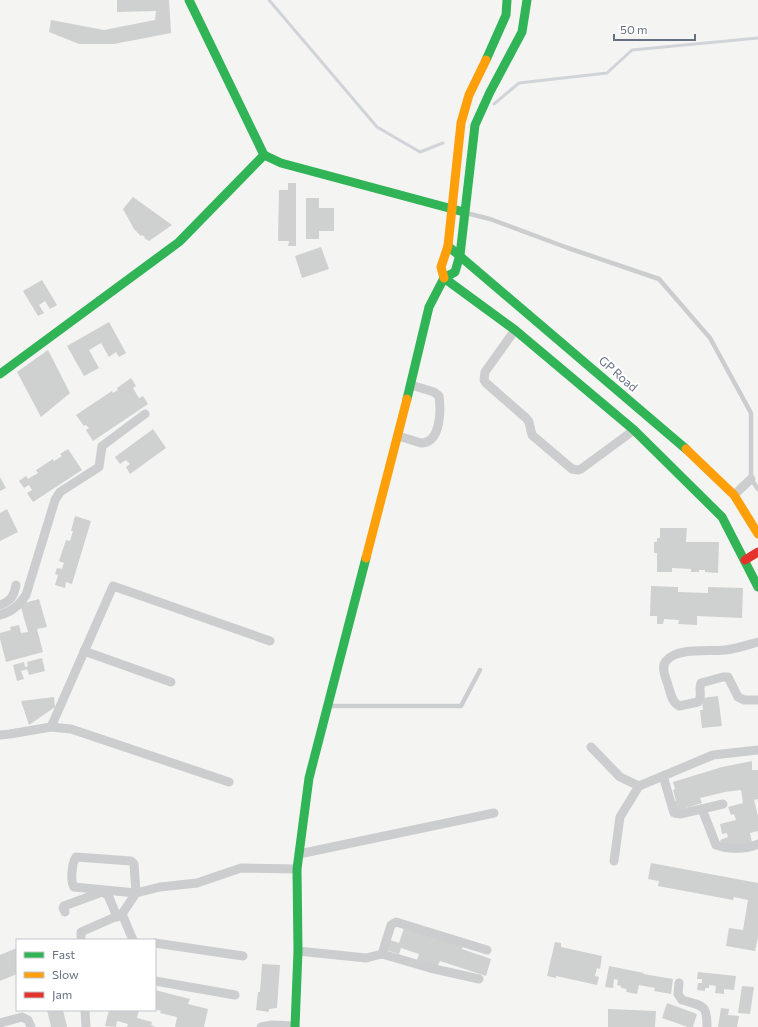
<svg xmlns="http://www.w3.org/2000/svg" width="758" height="1027" viewBox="0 0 758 1027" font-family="Commissioner,sans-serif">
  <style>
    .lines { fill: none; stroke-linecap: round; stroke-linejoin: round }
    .stream { stroke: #d0d4d9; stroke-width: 3 }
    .building { fill: #cfd0d0 }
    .lane { stroke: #cccdce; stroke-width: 4.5 }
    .street { stroke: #cccdce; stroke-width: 9 }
    .fast { stroke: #30b455; stroke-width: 9 }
    .slow { stroke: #ff9f0a; stroke-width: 9 }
    .jam { stroke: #e5322d; stroke-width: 9 }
    .labels { text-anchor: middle; stroke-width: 4; stroke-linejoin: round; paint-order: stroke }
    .street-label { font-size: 12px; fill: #657082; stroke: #fff }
  </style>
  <rect width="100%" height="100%" fill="#f4f4f3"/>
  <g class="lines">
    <g class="stream">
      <polyline points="269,0 377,127 420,152 443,143"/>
      <polyline points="494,104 519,83 607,73 632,50 758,38"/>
    </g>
  </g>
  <g class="building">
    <polygon points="117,0 169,0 171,33 114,44 79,44 49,32 51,20 104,30 155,20 156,11 117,12"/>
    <polygon points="288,183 296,183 296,246 288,246 289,241 278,241 279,190 288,190"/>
    <polygon points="133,197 172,225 149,241 144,238 145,237 142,235 141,236 134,229 123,209"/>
    <polygon points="306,198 319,198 319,208 334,208 334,231 319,231 319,239 306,239"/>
    <polygon points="321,247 329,269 302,278 295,256"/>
    <polygon points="42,280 57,305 50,309 45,301 39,305 44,313 38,316 23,291"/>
    <polygon points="109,322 126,353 119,357 116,352 109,357 101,343 89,350 99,368 84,376 67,346"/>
    <polygon points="48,350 70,393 41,417 17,372"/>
    <polygon points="131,378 136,386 133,388 139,398 143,396 148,404 93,441 86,430 89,428 86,425 84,426 76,415 112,391 113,393 118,390 117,388"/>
    <polygon points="153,429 166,448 130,474 126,467 130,464 126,460 120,464 115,457"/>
    <polygon points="68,449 82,470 33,502 27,493 32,490 29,485 24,488 19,481 26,476 28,479 38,473 36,470 53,459 54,461 62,456 60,454"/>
    <polygon points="0,477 6,488 0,491"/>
    <polygon points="7,509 18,532 0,541 0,513"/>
    <polygon points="75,516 91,521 72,584 66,582 65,588 55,585 58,575 55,574 57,568 62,569 64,563 59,561 66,540 70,541 73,531 71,531"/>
    <polygon points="660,528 687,528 686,542 719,542 718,573 705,572 705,570 699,570 699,572 691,572 691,569 672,568 672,572 657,572 657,553 654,553 654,542 657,542 657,538 660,538"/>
    <polygon points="651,586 678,587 678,592 708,593 708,587 743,588 742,618 697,616 697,625 678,624 679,620 664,619 663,624 657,624 657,616 650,616"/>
    <polygon points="39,599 47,627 37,629 43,652 6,662 0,639 0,633 11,630 10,627 19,625 21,633 28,632 20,604"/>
    <polygon points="42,658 45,671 29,675 27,669 21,671 24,679 17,681 13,665 24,662 25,667 28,666 27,662"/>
    <polygon points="718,696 722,726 702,728 700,710 703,710 702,698"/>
    <polygon points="54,697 55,707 29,725 21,701"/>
    <polygon points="752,761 752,770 758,770 758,799 754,800 758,816 758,831 750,833 752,842 739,847 722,845 720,840 728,837 727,833 722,834 720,824 736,820 734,814 731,815 728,807 743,803 741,790 725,792 700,798 702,803 676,811 673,802 676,801 673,790 675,789 673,782 722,767"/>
    <polygon points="651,863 758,883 758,938 755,951 726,946 729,928 743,930 748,900 734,897 733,900 658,886 659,881 648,879"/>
    <polygon points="404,928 463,945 462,949 491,959 486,976 440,961 437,967 417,960 419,954 401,948 399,954 386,950 390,940 399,943"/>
    <polygon points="555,942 561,943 561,947 602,956 600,969 597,968 595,976 599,977 597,985 556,976 556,978 547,976"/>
    <polygon points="17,948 17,974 0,981 0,955"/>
    <polygon points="262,964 280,965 277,1008 269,1009 269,1012 256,1010 258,992 260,992"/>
    <polygon points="609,966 644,973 643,974 673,979 671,994 654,991 655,988 639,985 637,994 626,992 627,989 621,988 621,986 617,985 618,980 614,979 613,988 605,987"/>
    <polygon points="698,972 736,976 734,990 724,989 724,994 715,993 716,986 709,985 709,988 705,988 705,991 697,990 698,983 702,983 702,979 697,979"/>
    <polygon points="742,986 754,987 750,1014 738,1013"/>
    <polygon points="155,990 190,999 188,1004 208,1009 204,1027 175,1027 177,1017 160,1013 161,1011 155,1009"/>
    <polygon points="667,1003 697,1014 693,1027 688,1027 662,1018"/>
    <polygon points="721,1008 729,1009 728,1015 739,1016 737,1027 718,1027"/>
    <polygon points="608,1009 656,1011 655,1027 608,1027"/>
    <polygon points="47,1010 63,1010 67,1027 51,1027"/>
    <polygon points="109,1010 139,1010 137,1018 152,1022 151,1025 156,1027 127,1027 128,1024 117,1021 116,1027 105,1026"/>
  </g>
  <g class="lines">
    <g class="lane">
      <polyline points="466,213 490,219 568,248 659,279 710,338 751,413 751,479 758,489"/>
      <polyline points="329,706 461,706 480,670"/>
    </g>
    <g class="street">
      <polyline points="515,330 485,372 484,380 486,383 526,418 529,422 532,435 572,469 578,470 581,469 634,430"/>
      <path d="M398,436L421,443C441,443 441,410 439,396L434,392L411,385"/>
      <polyline points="734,495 751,479"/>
      <path d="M0,605C11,601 14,596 16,585"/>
      <path d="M0,615C13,611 18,606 26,595L55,500L60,492L99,467L102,446L145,414"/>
      <path d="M758,642C747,645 736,649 725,650C709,652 677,647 666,661C661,667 665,676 667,682C670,690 671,702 679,706L698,702C703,696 698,689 701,683L723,677H728L738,697L744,700H758"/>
      <polyline points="84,651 171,682"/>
      <polyline points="51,727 113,586 270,641"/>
      <polyline points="0,735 10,734 51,727 71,729 229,782"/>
      <polyline points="591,747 620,777 639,786"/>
      <polyline points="663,776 674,813 680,814 723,804"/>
      <path d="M702,809L716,845C727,850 748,849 758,844"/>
      <polyline points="299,854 494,813"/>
      <polyline points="614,861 620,817 639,786 713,755 758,750"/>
      <polyline points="65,912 63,908 64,906 102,892 108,895 117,917"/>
      <polyline points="122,914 133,940"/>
      <path d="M81,940V932L122,914L136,893L134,864L131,861L76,857C72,863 70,881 74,887L136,893L160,887L197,883L241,868L297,869"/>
      <polyline points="155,943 243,956"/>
      <polyline points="298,951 366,958 382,954 430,968 479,979"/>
      <polyline points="382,954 391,925 396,922 487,950"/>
      <polyline points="155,981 235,995"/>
      <path d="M679,983L678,994L682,1000C703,1006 707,1004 707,1027"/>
      <polyline points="85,1010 86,1027"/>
      <polyline points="0,1023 22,1017 28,1020 31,1027"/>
      <polyline points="261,1027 272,1025 295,1026"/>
    </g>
    <g class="fast">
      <polyline points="486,60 506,15 507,0"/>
      <polyline points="264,155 281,163 460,211"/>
      <polyline points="448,246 686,449"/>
      <polyline points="444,278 515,330 634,430 722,517 758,587"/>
      <polyline points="0,374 179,242 264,155 189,0"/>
      <polyline points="407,399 429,307 444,278 455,272 460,255 475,125 490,92 522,32 527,0"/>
      <polyline points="295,1027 298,951 297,869 309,778 366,558"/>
    </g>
    <g class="slow">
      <polyline points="444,278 441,267 448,246 461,123 469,95 486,60"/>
      <polyline points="686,449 734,495 758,534"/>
      <polyline points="366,558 407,399"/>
    </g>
    <polyline class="jam" points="745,560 758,552"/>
  </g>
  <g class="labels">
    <g class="street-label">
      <text transform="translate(618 374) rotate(41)" y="4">GP Road</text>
    </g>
  </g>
  <rect x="16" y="939" width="140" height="72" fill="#ffffff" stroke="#c1c6cd"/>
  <rect x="24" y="952" width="20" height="6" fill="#30b455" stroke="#c1c6cd"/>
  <text x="52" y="959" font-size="12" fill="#657082">Fast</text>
  <rect x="24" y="972" width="20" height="6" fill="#ff9f0a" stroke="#c1c6cd"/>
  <text x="52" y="979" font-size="12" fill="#657082">Slow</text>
  <rect x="24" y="992" width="20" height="6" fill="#e5322d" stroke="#c1c6cd"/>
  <text x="52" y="999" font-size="12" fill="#657082">Jam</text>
  <path d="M614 34v6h81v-6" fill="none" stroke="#657082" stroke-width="2"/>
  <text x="620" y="34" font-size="12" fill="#657082" stroke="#ffffff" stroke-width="3" paint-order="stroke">50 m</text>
</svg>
